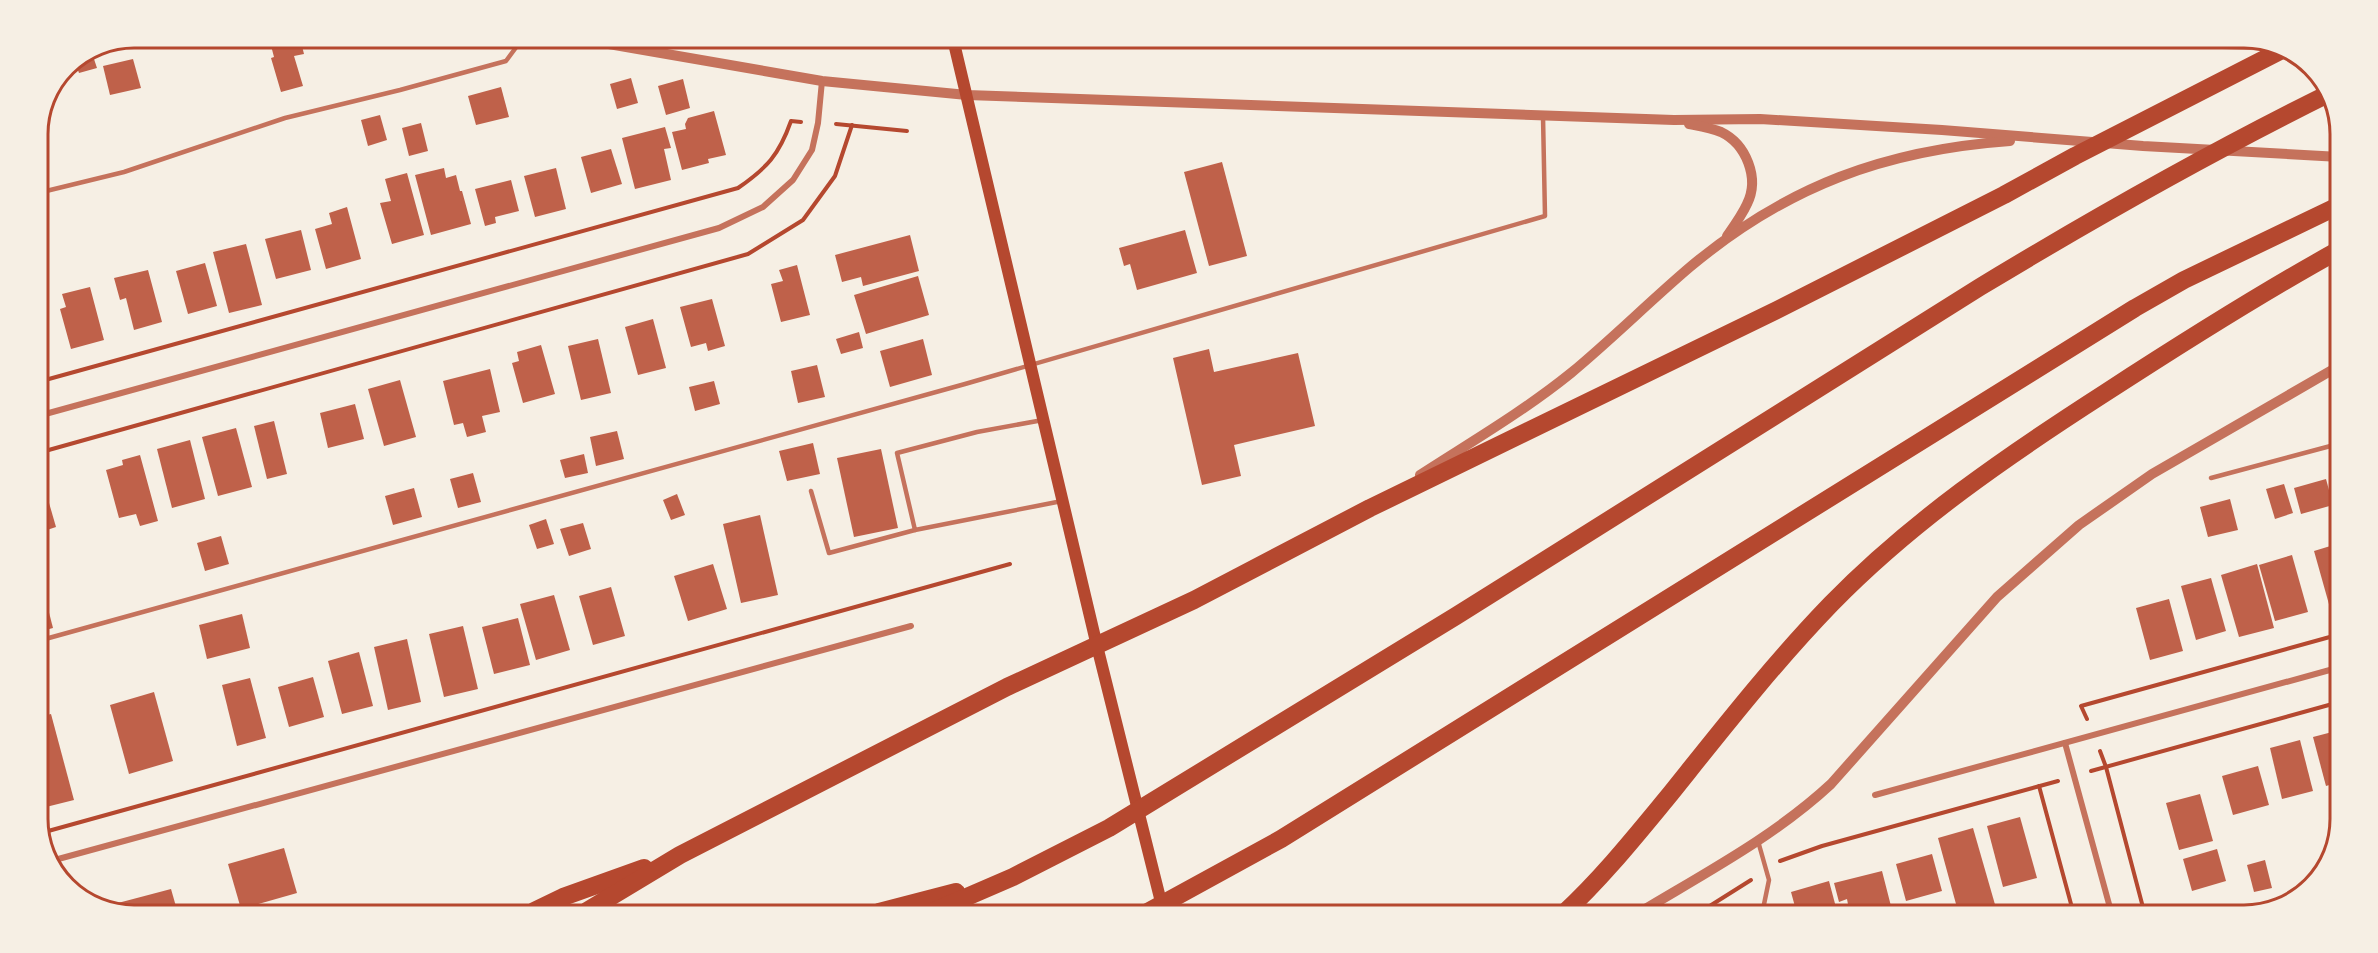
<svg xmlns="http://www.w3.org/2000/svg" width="2378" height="953" viewBox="0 0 2378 953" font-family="Roboto,sans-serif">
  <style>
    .building { fill: #bf614a }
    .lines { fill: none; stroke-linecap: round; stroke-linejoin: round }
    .path { stroke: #b5482f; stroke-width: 4 }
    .service { stroke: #c5725c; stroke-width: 4.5 }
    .minor { stroke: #c5725c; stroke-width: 6 }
    .tertiary { stroke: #c5725c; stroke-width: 10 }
    .secondary { stroke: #b5482f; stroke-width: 12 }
    .motorway { stroke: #b5482f; stroke-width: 18 }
    .rail { stroke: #cf8b77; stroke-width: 4.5 }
    .rim { fill: none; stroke: #b5482f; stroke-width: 3 }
  </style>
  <rect width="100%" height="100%" fill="#f6efe4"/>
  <g class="building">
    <polygon points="269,38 300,38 304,54 294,56 303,86 281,92 271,58 274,57"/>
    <polygon points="101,51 101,53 93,56 97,68 79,73 75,62"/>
    <polygon points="133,59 141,88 110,95 103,66"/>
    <polygon points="631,78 638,103 617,109 610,84"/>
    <polygon points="683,79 690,108 666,115 658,86"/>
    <polygon points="501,87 509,117 476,125 468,96"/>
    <polygon points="714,111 726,155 708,159 709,163 682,170 672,132 686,129 685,124 688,118"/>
    <polygon points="380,115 387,140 368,146 361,120"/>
    <polygon points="421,123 428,151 409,156 402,128"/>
    <polygon points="665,127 671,148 664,149 671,180 635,189 622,138"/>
    <polygon points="611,149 622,184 591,193 581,157"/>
    <polygon points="1222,162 1247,256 1209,266 1184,172"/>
    <polygon points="444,168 446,178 456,175 460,191 462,191 471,224 431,235 415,175"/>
    <polygon points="556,168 566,209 535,217 524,176"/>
    <polygon points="407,173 424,235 392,244 380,203 391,201 385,179"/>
    <polygon points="511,180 519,211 495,217 496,223 485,226 475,189"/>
    <polygon points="347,207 361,259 326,269 315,229 332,224 329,213"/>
    <polygon points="301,230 311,270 276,279 265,239"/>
    <polygon points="1185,230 1197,273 1137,290 1130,264 1124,266 1119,248"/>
    <polygon points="910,235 919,271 863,286 861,277 842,282 835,255"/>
    <polygon points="246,244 262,305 229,313 213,252"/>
    <polygon points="205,263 217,306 188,314 176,271"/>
    <polygon points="797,265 810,315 781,322 771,284 783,281 779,270"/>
    <polygon points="148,270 162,322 134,330 126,298 120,300 114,278"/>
    <polygon points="918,276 929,315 866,334 854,295"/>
    <polygon points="90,287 104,340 71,349 60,309 66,307 62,294"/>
    <polygon points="712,299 725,346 708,351 706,343 691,347 680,307"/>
    <polygon points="653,319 666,368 638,375 625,327"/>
    <polygon points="859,332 863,348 841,354 836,339"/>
    <polygon points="598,339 611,393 581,400 568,346"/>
    <polygon points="923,339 932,375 890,387 880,351"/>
    <polygon points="541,345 555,394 523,403 512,363 519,361 517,352"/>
    <polygon points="1209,349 1214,372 1298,353 1315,426 1234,445 1241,476 1202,485 1173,358"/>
    <polygon points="817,365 825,397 798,403 791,371"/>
    <polygon points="490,369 500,412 482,416 486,432 467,437 463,423 454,425 443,381"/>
    <polygon points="400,380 416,437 384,446 368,389"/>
    <polygon points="714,381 720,404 695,411 689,387"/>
    <polygon points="355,404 364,439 328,448 320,413"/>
    <polygon points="274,421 287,474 267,479 254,426"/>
    <polygon points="236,428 252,487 218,496 202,437"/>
    <polygon points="617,431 624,459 596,466 590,437"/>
    <polygon points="190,440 205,499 172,508 157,449"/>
    <polygon points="813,443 820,474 787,481 779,451"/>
    <polygon points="881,449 898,528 854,537 837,458"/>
    <polygon points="584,454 588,473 565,478 560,460"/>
    <polygon points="140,455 158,521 140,526 136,514 119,518 106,470 123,465 122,460"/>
    <polygon points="473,473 481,502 458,508 450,479"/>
    <polygon points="2326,479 2333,505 2301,514 2294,488"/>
    <polygon points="2284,484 2293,513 2275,519 2266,489"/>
    <polygon points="414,488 422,517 393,525 385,496"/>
    <polygon points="45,489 56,527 38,533 38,491"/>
    <polygon points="677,494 685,515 671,520 663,500"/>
    <polygon points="2230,499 2238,530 2208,537 2200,507"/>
    <polygon points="760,515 778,595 741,603 723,524"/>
    <polygon points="546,519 554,544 537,549 529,525"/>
    <polygon points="583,523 591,549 569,556 560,529"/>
    <polygon points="221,536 229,564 205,571 197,543"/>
    <polygon points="2337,544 2337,613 2332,615 2314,551"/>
    <polygon points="2292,555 2308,612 2275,621 2259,565"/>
    <polygon points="713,564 727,609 688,621 674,576"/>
    <polygon points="2257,564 2274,628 2239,637 2221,575"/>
    <polygon points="2211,578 2226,631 2196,640 2181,586"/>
    <polygon points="611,587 625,636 593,645 579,596"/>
    <polygon points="554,595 570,650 536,660 520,604"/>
    <polygon points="45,597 53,628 38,632 38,599"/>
    <polygon points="2169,599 2183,651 2150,660 2136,608"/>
    <polygon points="242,614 250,648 207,659 199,625"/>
    <polygon points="518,618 530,665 494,674 482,627"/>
    <polygon points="463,626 478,689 444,697 429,634"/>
    <polygon points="407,639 421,702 388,710 374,647"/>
    <polygon points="359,652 373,706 342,714 328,661"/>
    <polygon points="313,677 324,717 289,727 278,687"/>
    <polygon points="250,678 266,738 237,746 222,685"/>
    <polygon points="154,692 173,761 129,774 110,705"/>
    <polygon points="51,714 74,800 38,809 38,717"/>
    <polygon points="2336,731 2336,783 2326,786 2313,737"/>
    <polygon points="2300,740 2313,791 2282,799 2270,748"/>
    <polygon points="2258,766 2269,805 2233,815 2222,776"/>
    <polygon points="2200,794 2213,841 2179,850 2166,803"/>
    <polygon points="2020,817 2037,878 2003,887 1987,826"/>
    <polygon points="1973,828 1996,908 1970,915 1959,915 1938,838"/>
    <polygon points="284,848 297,893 241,909 228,864"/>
    <polygon points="2217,849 2226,881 2192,891 2183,859"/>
    <polygon points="1932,854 1942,891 1906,901 1896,864"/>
    <polygon points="2265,860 2272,888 2254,892 2247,865"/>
    <polygon points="1882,871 1892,910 1882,912 1883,915 1850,915 1847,899 1839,902 1834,883"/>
    <polygon points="1829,881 1838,915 1797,914 1791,892"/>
    <polygon points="171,889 177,910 102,910 99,908"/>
  </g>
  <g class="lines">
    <g class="path">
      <polyline points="836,124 907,131"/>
      <path d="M38,382L738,188C767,168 779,155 791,121L801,122"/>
      <polyline points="38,453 748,254 803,220 835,176 852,125"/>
      <polyline points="2087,719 2081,706 2337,635"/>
      <polyline points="2100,751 2106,767 2145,915"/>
      <polyline points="2091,771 2336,703"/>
      <polyline points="2039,786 2074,915"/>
      <polyline points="41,833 1010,564"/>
      <polyline points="1780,861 1822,846 2058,781"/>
      <polyline points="1697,914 1751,880"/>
    </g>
    <g class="service">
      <polyline points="38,193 124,172 285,118 400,90 506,61 523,38"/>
      <polyline points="1043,420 977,432 897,453 915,530 1062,501"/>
      <polyline points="2211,478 2338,444"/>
      <polyline points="811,491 829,553 915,530"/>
      <polyline points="38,641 965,384 1545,216 1543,116"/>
      <polyline points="1758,841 1769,880 1762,914"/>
    </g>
    <g class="minor">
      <polyline points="38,416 719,228 763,207 793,180 812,150 818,123 822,81"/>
      <polyline points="2065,743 2112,915"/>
      <polyline points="1875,795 2337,668"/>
      <polyline points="51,861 911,626"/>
    </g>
    <g class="tertiary">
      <polyline points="580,39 822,81 967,95 1674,120 1760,119 1942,130 2143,146 2340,157"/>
      <path d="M1689,124C1699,126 1711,128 1721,132C1746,144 1760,178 1747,204C1742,215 1734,226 1727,236"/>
      <path d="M1420,475C1471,442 1524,411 1571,373C1612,339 1650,301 1690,267C1787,186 1885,150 2010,141"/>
      <path d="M1637,914C1703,874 1774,837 1831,784L1997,597L2079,525L2152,474L2339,366"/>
    </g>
    <polyline class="secondary" points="953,39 1097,646 1163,910"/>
    <g class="motorway">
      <polyline points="534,911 563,897 644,868"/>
      <polyline points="587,911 680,855 1007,687 1194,600 1370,508 1777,310 2004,195 2075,156 2284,49"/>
      <polyline points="879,912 956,892"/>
      <path d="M932,912L1013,877L1109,828L1456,616L1980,287C2094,218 2209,153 2328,94"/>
      <polyline points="1146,913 1281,839 2135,308 2184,280 2340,205"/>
      <path d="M1563,914C1601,879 1634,838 1667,798C1720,732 1772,665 1831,604C1912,521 2007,456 2105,393C2182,343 2259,294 2339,250"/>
    </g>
    <polyline class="rail" points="2093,42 2284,49"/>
  </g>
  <path d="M0 0H2378V953H0ZM134 48H2244A86 86 0 0 1 2330 134V819A86 86 0 0 1 2244 905H134A86 86 0 0 1 48 819V134A86 86 0 0 1 134 48Z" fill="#f6efe4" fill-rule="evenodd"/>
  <path class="rim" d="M134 48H2244A86 86 0 0 1 2330 134V819A86 86 0 0 1 2244 905H134A86 86 0 0 1 48 819V134A86 86 0 0 1 134 48Z"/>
</svg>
